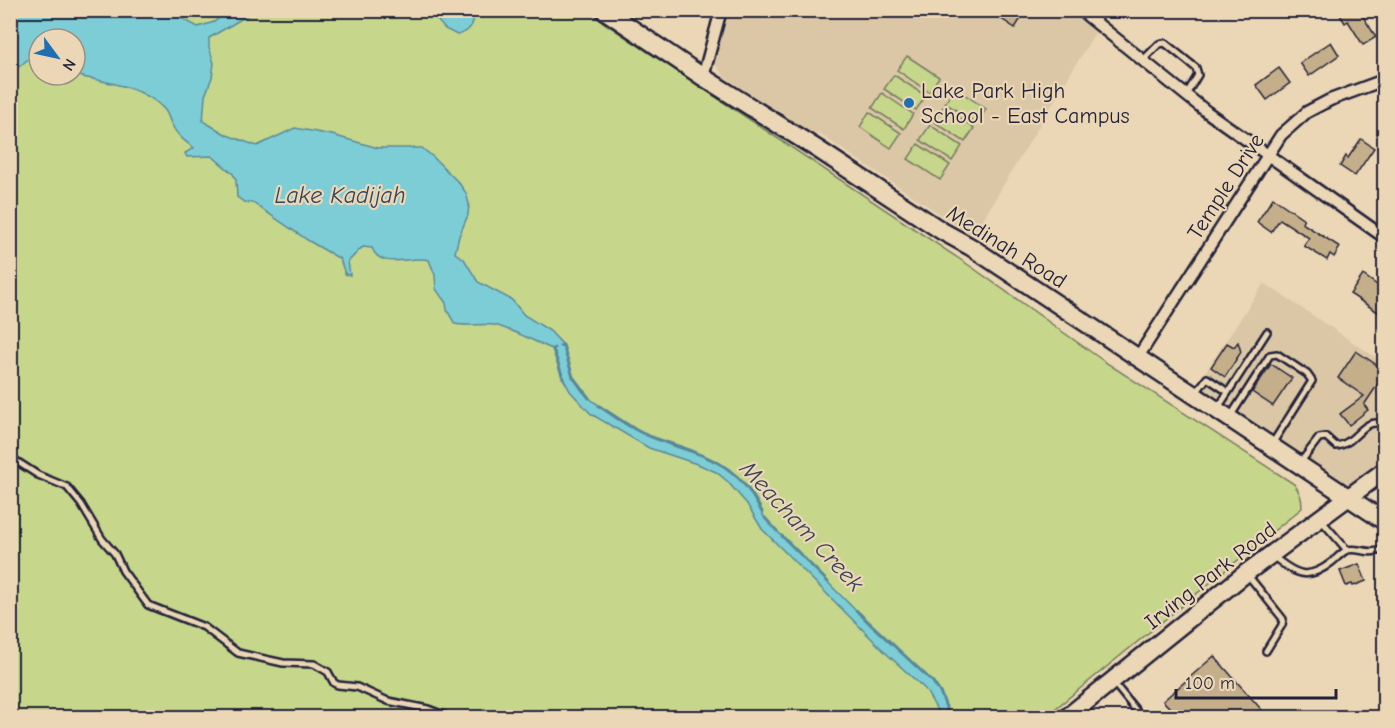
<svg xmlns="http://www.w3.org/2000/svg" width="1395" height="728" viewBox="0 0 1395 728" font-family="'Comic Neue',sans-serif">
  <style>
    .built { fill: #dbc7a6 }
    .green { fill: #c6d68a; stroke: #747c62; stroke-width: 1.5; fill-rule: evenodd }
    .water { fill: #7dcdd7; stroke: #598999; stroke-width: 1.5 }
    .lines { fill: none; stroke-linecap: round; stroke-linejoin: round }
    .stream { stroke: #598999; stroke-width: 3 }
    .building { fill: #c4af8a; stroke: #22223b; stroke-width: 1.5 }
    .service-casing { stroke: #22223b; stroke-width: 10 }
    .minor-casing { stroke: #22223b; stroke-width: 15 }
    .secondary-casing { stroke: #22223b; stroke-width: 21 }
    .service { stroke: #ebd6b5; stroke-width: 5 }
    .minor { stroke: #ebd6b5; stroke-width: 10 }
    .secondary { stroke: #ebd6b5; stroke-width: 16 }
    .poi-dot { fill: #1f6fb2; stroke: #ebd6b5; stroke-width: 2 }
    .labels { text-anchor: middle; stroke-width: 4.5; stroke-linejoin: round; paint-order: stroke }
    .poi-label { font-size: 22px; fill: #22223b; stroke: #ebd6b5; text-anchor: start }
    .street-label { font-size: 22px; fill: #22223b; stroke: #ebd6b5 }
    .water-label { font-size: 24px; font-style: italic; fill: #34445a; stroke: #ebd6b5 }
  </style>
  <rect width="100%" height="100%" fill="#ebd6b5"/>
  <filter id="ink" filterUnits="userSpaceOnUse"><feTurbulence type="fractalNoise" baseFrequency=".0167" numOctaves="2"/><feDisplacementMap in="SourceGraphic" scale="12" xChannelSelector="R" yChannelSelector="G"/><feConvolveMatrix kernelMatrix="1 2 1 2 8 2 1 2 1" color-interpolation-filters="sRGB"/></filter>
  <g filter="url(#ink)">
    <g class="built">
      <polygon points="726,11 1108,11 973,236 818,133 805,130 725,77 714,63"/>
      <polygon points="1264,283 1384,363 1384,461 1345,488 1194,389"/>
    </g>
    <g class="green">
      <path d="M11,11H586L973,268L1105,362L1294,484C1300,492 1302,498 1302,508L1045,717H11ZM39,39H75V75H39Z"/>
      <polygon points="907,56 939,77 929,92 897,70"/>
      <polygon points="894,75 926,96 916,110 884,89"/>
      <polygon points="955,88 986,109 977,124 945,103"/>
      <polygon points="882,93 913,114 904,129 872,108"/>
      <polygon points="943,107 974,128 965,142 933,121"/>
      <polygon points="869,112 901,133 891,148 860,127"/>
      <polygon points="930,125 962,146 952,161 920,140"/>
      <polygon points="918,144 950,165 940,180 908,159"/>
    </g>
    <g class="water">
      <path d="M11,10L168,11L198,27L214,22L228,11H255L209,38V47L214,63L212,77L205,96L203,121L227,135L257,146L295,128L332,135L378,148H422L433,157L459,183L466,193L469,204L468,215L459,236L455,253L464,259L478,282L512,300L524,315L550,331L563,345L573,377L582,391L594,402L642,433L689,449L723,466L744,483L763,515L777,531L870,625L933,682L941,694L950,717H941L925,689L888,655L762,529L747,504L727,481L716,472L700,465L649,448L591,414L570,391L563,378L552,349C533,341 514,330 494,325C482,323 468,327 455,324L447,310L446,303L436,289L435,275L429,260C410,255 381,271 372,248L363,247C356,251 355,257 348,261L350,275L345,274L340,259L309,241L253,203L244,202L237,197L236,180L233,174L212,156L187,157L185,153L194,148C185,141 177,136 172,125C169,120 168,113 164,109C144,86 103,82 74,75L75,39H39V63L27,60L19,67L16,66V58L11,52Z"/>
      <path d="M429,11H475C474,23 471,32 457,35L445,29Z"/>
    </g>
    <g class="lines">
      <g class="stream">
        <polyline points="560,346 563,345 573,377 589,398"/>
        <polyline points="554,348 553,349 563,378"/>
        <path d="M599,406C612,415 627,426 642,433C695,458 732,451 762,512"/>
        <polyline points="765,518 777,531"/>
        <polyline points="782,536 828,582"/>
        <polyline points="856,610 933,682 941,694 950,718"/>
      </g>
    </g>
    <g class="building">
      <polygon points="988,10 1026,10 1015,28"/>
      <polygon points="1337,10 1359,10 1376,37 1363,45 1348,21 1345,23"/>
      <polygon points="1331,42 1339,55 1309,76 1300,63"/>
      <polygon points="1279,68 1290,83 1267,100 1256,85"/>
      <polygon points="1361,139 1374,148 1355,176 1340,166 1346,156 1348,158"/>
      <polygon points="1273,198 1304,219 1302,223 1340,247 1334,257 1330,254 1327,260 1304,246 1309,238 1280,219 1271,232 1257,222"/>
      <polygon points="1363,275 1384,290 1384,316 1350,294"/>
      <polygon points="1238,342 1241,352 1225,377 1211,367 1227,343 1234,347"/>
      <polygon points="1356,351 1384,370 1384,375 1364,405 1368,410 1349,425 1340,414 1364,396 1338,378"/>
      <polygon points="1271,364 1292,378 1273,406 1252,392"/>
      <polygon points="1359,564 1366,581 1353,586 1352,584 1346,586 1340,571"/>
      <polygon points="1214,656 1268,717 1169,717 1164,712 1169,707 1163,701"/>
    </g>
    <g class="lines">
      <g class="service-casing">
        <g id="service">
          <polyline points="1143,60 1159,44 1165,43 1196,68 1198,75 1186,95"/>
          <polyline points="1196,393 1207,378 1228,392"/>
          <polyline points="1218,408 1267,332"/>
          <polyline points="1230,417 1270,355 1277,354 1307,374 1312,381 1272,444"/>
          <polyline points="10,457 38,475 67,487 81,504 102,539 115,554 123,571 148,605 204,627 238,653 283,663 314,664 328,672 334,683 338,685 357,687 388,701 428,709 452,718"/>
          <path d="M1300,463L1319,438L1326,437L1336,446C1356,445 1363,415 1384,425"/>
          <polyline points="1321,520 1347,550"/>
          <path d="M1274,557C1296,575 1308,581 1332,562C1336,559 1342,552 1347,550C1359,547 1369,556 1384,549"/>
          <polyline points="1247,574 1283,619 1282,625 1266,651"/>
          <polyline points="1113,682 1142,718"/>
        </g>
      </g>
      <g class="minor-casing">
        <g id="minor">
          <polyline points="1084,13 1207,112 1384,237"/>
          <polyline points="703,77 721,10"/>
          <polyline points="1138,357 1281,135 1307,112 1330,100 1384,80"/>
        </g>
      </g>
      <g class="secondary-casing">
        <g id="secondary">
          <polyline points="604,10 703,77 819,150 942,231 971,247 1384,521"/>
          <polyline points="1066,718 1246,573 1384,471"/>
        </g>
      </g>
      <use href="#service" class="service"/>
      <use href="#minor" class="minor"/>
      <use href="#secondary" class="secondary"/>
    </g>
  </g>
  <circle class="poi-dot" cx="909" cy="103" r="6"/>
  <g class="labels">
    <g class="poi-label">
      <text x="921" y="98">Lake Park High<tspan x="921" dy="25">School - East Campus</tspan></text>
    </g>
    <g class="street-label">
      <text transform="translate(1225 186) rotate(-57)" y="8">Temple Drive</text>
      <text transform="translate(1007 246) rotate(32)" y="8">Medinah Road</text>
      <text transform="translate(1210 575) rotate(-38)" y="8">Irving Park Road</text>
    </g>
    <g class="water-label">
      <text x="340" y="203">Lake Kadijah</text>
      <text transform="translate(802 526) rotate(47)" y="8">Meacham Creek</text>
    </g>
  </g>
  <rect width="1395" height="728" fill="none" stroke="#ebd6b5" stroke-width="36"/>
  <rect x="18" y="18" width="1359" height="692" fill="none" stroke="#22223b" stroke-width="2" filter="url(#ink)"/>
  <g transform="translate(57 57) rotate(123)"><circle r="28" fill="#ebd6b5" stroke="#9b8e84" stroke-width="1.5"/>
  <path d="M0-4.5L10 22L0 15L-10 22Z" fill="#1f6fb2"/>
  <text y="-9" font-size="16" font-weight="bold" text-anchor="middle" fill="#22223b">N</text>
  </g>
  <path d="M1176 689v9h160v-9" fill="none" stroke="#22223b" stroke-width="3"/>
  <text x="1185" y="689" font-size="18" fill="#22223b" stroke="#ebd6b5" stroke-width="4.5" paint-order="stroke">100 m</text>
</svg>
